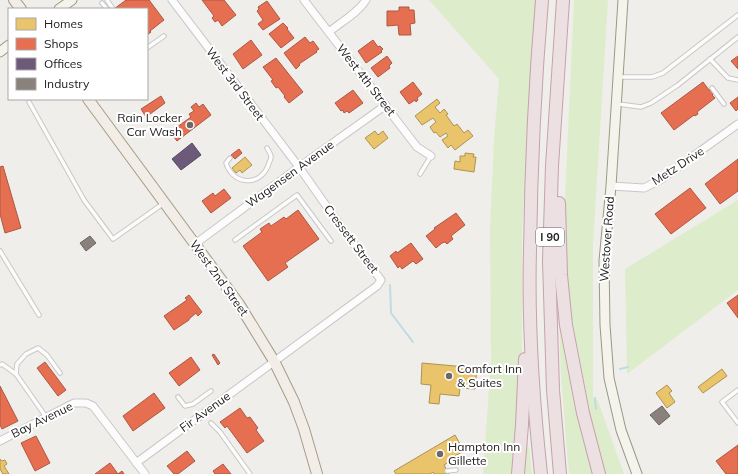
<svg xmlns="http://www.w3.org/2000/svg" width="738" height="474" viewBox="0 0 738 474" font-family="Mulish,sans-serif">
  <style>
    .grass { fill: #ddeccb }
    .homes { fill: #e9c46a; stroke: #ad9354 }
    .shops { fill: #e76f51; stroke: #ac5843 }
    .offices { fill: #6d597a; stroke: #564860 }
    .industry { fill: #8a817c; stroke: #6b6461 }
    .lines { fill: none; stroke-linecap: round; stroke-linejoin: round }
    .stream { stroke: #bfdbe3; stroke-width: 2 }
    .lane-casing { stroke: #c9c8c7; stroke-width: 5.5 }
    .street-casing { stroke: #c9c8c7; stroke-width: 9 }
    .secondary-casing { stroke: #999a82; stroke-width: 11 }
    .primary-casing { stroke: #a79c86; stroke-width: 12 }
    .highway-casing { stroke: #c5a2ac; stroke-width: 14 }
    .lane { stroke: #fdfcfc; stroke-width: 3.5 }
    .street { stroke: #fdfcfc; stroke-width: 7 }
    .secondary { stroke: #f4f4ed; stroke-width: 9 }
    .primary { stroke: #f3ede7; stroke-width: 10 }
    .highway { stroke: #ece0e2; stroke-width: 12 }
    .poi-dot { fill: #6a6968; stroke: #fff; stroke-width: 1.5 }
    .labels { text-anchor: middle; stroke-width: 4; stroke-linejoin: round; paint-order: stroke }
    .shield { fill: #fff; stroke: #646464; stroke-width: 1 }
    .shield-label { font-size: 11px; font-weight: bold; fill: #222 }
    .street-label { font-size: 12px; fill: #222; stroke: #fff }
    .poi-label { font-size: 12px; fill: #222; stroke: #fff; text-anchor: start }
  </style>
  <rect width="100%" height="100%" fill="#f0eeeb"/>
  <g class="grass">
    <polygon points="429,0 536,0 522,230 522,351 519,422 514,474 483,474 491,359 490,231 494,138 499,79"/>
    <polygon points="574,0 608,0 593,245 593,397 598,401 624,474 603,474 583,397 567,283 564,220"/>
    <polygon points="738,200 738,290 627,374 625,269"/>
    <polygon points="559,317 594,474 569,474 561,376"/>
    <polygon points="527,442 530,452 532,474 522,474 524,452"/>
  </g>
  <g class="homes">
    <polygon points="437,99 440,103 435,107 440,113 444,109 448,114 446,115 454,126 457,124 464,133 468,130 473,136 455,150 451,145 448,148 442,140 448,136 446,133 440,137 436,132 434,133 430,127 436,122 433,118 422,125 415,116"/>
    <polygon points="375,131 378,135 383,131 388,138 374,149 365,138"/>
    <polygon points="465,153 474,154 473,157 476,157 474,172 454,169 455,161 460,162 460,156 465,156"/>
    <polygon points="245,157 252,165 242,173 240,170 236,173 232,168"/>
    <polygon points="422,363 477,368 475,389 460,388 459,396 440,394 439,404 429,403 431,385 421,384"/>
    <polygon points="722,369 727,376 703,393 698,387"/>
    <polygon points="667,385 672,391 669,393 675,402 667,408 656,393"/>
    <polygon points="455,435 464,451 451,458 452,460 444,465 449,474 434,474 433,472 430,474 396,474 394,471"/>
    <polygon points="0,459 2,461 5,460 7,464 4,466 9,474 3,474 0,469"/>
  </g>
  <g class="shops">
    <polygon points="126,0 127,1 129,0 149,0 164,20 150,31 151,32 147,35 147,9 114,9"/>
    <polygon points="202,0 224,0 236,15 222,26 218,20 215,22 212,18 214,16"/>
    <polygon points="267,1 280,19 263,30 258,24 263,20 257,11 259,9 258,7"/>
    <polygon points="399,7 409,7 409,10 414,10 415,23 410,24 411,35 399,35 398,25 387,26 387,11 399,11"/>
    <polygon points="283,23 288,28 287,29 294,38 281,48 269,34"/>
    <polygon points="305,37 310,43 313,41 319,49 316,51 317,52 299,64 300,65 296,69 284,53"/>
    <polygon points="251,40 262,55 243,69 233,54"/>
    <polygon points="373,40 378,47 380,46 383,49 381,51 382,52 366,63 358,51"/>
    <polygon points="387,56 392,63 389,66 390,68 378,77 371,68"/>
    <polygon points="738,56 738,69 731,61"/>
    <polygon points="276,58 303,92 289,103 284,97 285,96 278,87 276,88 271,81 273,80 263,67"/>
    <polygon points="413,82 422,94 417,98 418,100 416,102 415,100 409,104 400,92"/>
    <polygon points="703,82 709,90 711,89 714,93 712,95 715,98 697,112 698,114 695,116 694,115 674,130 661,113"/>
    <polygon points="353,90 363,103 349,113 347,111 344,113 343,110 341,111 335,103"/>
    <polygon points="161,96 165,103 146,117 141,109"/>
    <polygon points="738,97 738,109 736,111 730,103"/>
    <polygon points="196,103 199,107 203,104 211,115 177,141 170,132 191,117 189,114 194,111 191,107"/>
    <polygon points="239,149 242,153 235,159 231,155"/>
    <polygon points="738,159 738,191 720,204 705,184"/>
    <polygon points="3,166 21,228 5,233 0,214 0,167"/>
    <polygon points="690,188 706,208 671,234 655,214"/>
    <polygon points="224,189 231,198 211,213 202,201 213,193 215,196"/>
    <polygon points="298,210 319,239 285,263 288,267 268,281 243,246 262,232 260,229 269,223 271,226 284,217 286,219"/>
    <polygon points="456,213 465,225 451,236 453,239 447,244 445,242 442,243 436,248 426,236 435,229 434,228"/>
    <polygon points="411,243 423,259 416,264 413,261 402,269 400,266 398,268 390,256 396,251 397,253"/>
    <polygon points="189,295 202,312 198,316 196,313 189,319 189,320 174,330 164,316 187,300 185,298"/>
    <polygon points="738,295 738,318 727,303"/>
    <polygon points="214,354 220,363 218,365 212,355"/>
    <polygon points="191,357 200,370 179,386 169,373"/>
    <polygon points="45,362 66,390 58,396 37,368"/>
    <polygon points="0,386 18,421 2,429 0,425"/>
    <polygon points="154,393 165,408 133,431 123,416"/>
    <polygon points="240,408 247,418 250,417 258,428 256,430 264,441 247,453 227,426 225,428 220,422"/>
    <polygon points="36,436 50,463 35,471 21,443"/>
    <polygon points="738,445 738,474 726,474 716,461"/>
    <polygon points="187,451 195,461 178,474 174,474 167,466"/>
    <polygon points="110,463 118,474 122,471 124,474 95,474"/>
    <polygon points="223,464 231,474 215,474 213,471"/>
  </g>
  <polygon class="offices" points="192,143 201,155 181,170 172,159"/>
  <g class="industry">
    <polygon points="90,236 96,243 86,251 80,243"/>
    <polygon points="662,406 670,416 659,425 650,415"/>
  </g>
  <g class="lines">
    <g class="stream">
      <polyline points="390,285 391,313 413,342"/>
      <polyline points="620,369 628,367"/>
      <polyline points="595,398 596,409"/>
    </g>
    <g class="lane-casing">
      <g id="lane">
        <polyline points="107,0 113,9"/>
        <polyline points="102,3 107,9"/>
        <polyline points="147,48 164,36"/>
        <polyline points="710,59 728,78 738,80"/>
        <polyline points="619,77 652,77 663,73 738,15"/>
        <polyline points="712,88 724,104"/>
        <polyline points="29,102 84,200 113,239 164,203"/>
        <polyline points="618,104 641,107 651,103 678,85 738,37"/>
        <path d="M230,158L226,163C233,186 262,187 269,163C270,161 271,159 271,157C271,154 268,150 267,148"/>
        <polyline points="420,174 431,156"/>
        <polyline points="235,240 297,195 331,241"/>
        <polyline points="0,251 39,315"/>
        <polyline points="0,365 2,364 16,374"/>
        <polyline points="738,390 722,402 738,423"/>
        <polyline points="178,397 185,406 193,404 211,391"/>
        <polyline points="46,417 16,374 17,364 26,354 38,348 47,355 60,373"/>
        <polyline points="211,423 220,432 250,474"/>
        <polyline points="447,471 456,470"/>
      </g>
    </g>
    <g class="street-casing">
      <g id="street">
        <polyline points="304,0 417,147 431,156"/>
        <path d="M329,32C341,22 358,13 366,0"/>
        <polyline points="611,186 644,188 660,180 738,124"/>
        <polyline points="195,244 299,167 386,105"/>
        <polyline points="0,441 74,403 86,403 93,406 145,474"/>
        <polyline points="136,463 377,286 381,280 344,231 299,167 172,0"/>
      </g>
    </g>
    <g class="secondary-casing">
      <g id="secondary">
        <polyline points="623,0 611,186 604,261 605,325 609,378 621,430 637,474"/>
        <polyline points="59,9 72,0"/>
        <polyline points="0,52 9,45"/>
      </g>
    </g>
    <g class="primary-casing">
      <g id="primary">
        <polyline points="14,0 21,9"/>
        <polyline points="88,99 239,304 274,361 294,402 304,429 317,474"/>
      </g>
    </g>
    <g class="highway-casing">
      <g id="highway">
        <polyline points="559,203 561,275 566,325 583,413 599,474"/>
        <polyline points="518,474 522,425 525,359"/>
        <path d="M541,474C533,400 528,325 530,251C531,167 535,83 542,0"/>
        <polyline points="560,474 553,390 549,261 552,166 563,0"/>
      </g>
    </g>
    <use href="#lane" class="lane"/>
    <use href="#street" class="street"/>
    <use href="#secondary" class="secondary"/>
    <use href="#primary" class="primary"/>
    <use href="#highway" class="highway"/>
  </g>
  <g class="poi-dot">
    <circle cx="190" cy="125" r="4"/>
    <circle cx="449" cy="376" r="4"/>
    <circle cx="440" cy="454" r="4"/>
  </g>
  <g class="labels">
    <rect class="shield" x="536" y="228" width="28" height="18" rx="3"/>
    <g class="shield-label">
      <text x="550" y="241">I 90</text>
    </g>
    <g class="street-label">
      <text transform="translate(366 80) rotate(52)" y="4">West 4th Street</text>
      <text transform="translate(235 84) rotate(53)" y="4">West 3rd Street</text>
      <text transform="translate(678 166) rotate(-33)" y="4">Metz Drive</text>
      <text transform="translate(290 174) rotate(-36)" y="4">Wagensen Avenue</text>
      <text transform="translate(351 239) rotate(53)" y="4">Cressett Street</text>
      <text transform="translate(607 239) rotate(-86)" y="4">Westover Road</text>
      <text transform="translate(219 278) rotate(54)" y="4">West 2nd Street</text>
      <text transform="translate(205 412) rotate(-36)" y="4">Fir Avenue</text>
      <text transform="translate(42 420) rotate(-26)" y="4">Bay Avenue</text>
    </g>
    <g class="poi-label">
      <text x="182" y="122" text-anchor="end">Rain Locker<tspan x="182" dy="14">Car Wash</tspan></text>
      <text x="457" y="373">Comfort Inn<tspan x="457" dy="14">&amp; Suites</tspan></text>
      <text x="448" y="451">Hampton Inn<tspan x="448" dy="14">Gillette</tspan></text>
    </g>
  </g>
  <rect x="8" y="8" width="140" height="92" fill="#ffffff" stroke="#a7a7a7"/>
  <rect x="16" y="18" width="20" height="12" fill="#e9c46a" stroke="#a7a7a7"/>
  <text x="44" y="28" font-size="12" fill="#222222">Homes</text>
  <rect x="16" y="38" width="20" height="12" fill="#e76f51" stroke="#a7a7a7"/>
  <text x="44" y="48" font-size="12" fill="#222222">Shops</text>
  <rect x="16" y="58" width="20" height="12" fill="#6d597a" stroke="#a7a7a7"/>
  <text x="44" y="68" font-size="12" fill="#222222">Offices</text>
  <rect x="16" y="78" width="20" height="12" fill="#8a817c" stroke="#a7a7a7"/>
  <text x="44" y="88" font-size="12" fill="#222222">Industry</text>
</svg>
